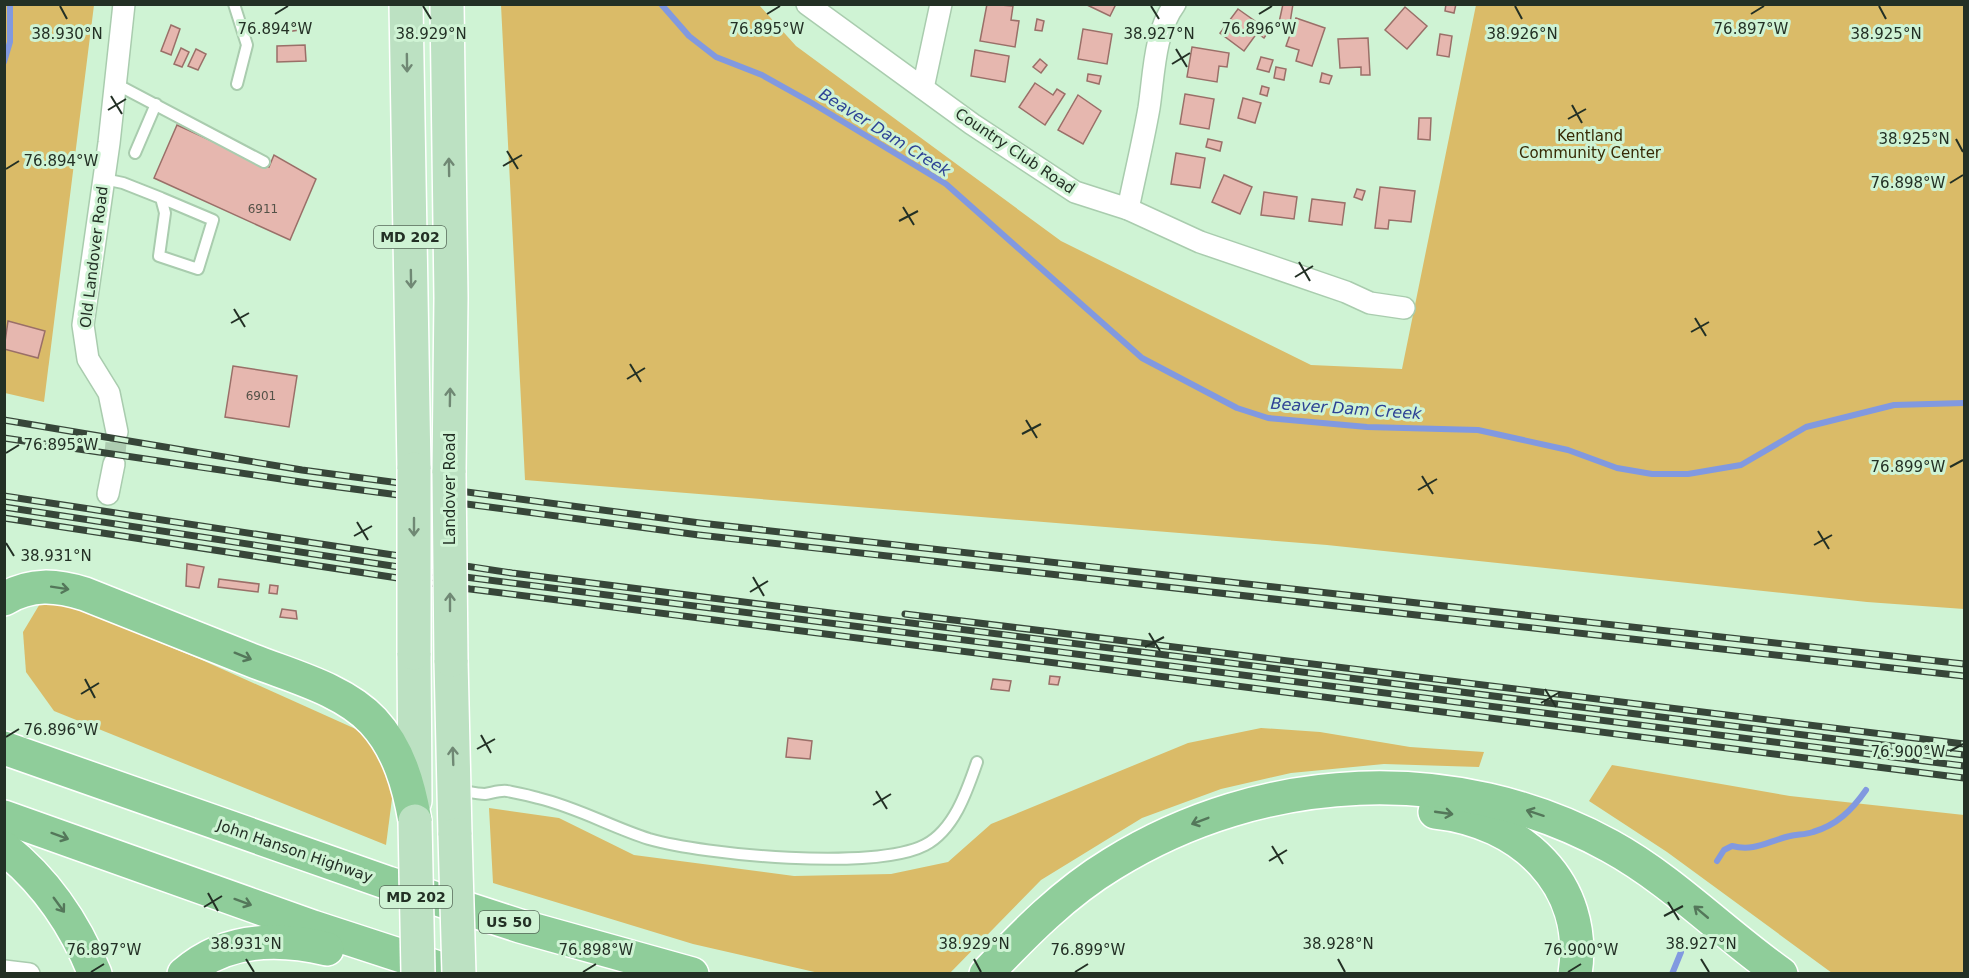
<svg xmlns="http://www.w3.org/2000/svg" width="1969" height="978" viewBox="0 0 1969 978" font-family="'DejaVu Sans',sans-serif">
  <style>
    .green { fill: #dabb68 }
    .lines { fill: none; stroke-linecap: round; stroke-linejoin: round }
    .stream { stroke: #8199e0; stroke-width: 6 }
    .building { fill: #e6b7af; stroke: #9a6f68; stroke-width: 1.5 }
    .minor-tunnel { stroke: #adccb1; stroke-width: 21; stroke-dasharray: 21 10; stroke-linecap: butt }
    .service-casing { stroke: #a9ccae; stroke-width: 14 }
    .minor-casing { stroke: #a9ccae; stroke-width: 24 }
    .primary-casing { stroke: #fff; stroke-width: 36 }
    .motorway-casing { stroke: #fff; stroke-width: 36 }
    .service { stroke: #fff; stroke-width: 10 }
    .minor { stroke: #fff; stroke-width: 21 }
    .primary { stroke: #bce1c2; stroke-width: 33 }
    .motorway { stroke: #8fcd9a; stroke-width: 33 }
    .rail-casing { stroke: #374639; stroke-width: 7 }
    .rail { stroke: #cff3d4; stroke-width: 4.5; stroke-dasharray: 14; stroke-linecap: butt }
    .primary-bridge-casing { stroke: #fff; stroke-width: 36; stroke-linecap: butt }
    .primary-bridge { stroke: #bce1c2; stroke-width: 33 }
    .oneway { stroke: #708874 }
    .oneway2 { stroke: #54775a }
    .ticks { fill: none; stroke: #233025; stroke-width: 2 }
    .labels { text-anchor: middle; stroke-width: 6; stroke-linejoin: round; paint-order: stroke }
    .number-label { font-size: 12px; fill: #545248 }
    .shield { fill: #cff3d4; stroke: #576a5a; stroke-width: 1.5 }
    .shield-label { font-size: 14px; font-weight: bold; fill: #233025 }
    .park-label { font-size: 15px; fill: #372a05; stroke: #cff3d4 }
    .street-label { font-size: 15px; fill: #233025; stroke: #cff3d4 }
    .water-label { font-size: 16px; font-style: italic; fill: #2d4295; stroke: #cff3d4 }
    .ticks-label { font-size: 15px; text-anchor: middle; fill: #233025; stroke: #cff3d4; stroke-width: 6; stroke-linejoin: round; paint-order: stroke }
  </style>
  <rect width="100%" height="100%" fill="#cff3d4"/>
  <g class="green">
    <polygon points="5,5 94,5 44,402 5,393"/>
    <polygon points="501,5 759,5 796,46 1061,241 1311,365 1402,369 1476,5 1964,5 1964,609 1867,602 1327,545 525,480"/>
    <polygon points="41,602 68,605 202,660 378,739 393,791 386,845 54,711 26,672 23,632"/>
    <polygon points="1261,728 1320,732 1410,747 1484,752 1479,767 1384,764 1291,773 1221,789 1142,818 1041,880 950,973 819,973 693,944 493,883 489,808 559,818 634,855 794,876 891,874 948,862 991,824 1188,743"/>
    <polygon points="1612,765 1790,796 1964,815 1964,973 1832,973 1667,852 1589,801"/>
  </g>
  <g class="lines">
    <g class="stream">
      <polyline points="661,4 689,36 716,57 762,75 812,103 946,184 1142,358 1237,408 1268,418 1367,427 1478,430 1568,450 1617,468 1652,474 1688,474 1741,465 1806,427 1894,405 1964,403"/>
      <polyline points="4,62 10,42 10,4"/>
      <path d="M1717,861L1724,850L1732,846C1755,852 1768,841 1790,836C1797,834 1805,835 1813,832C1837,825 1852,810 1866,790"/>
      <polyline points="1672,974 1681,952"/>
    </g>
  </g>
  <g class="building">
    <polygon points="987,4 1013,6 1011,20 1019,21 1015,47 980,41"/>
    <polygon points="1085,4 1116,4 1110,16"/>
    <polygon points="1283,4 1293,4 1289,29 1278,27"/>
    <polygon points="1446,4 1456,4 1454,13 1445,11"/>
    <polygon points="1405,7 1427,26 1407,49 1385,30"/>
    <polygon points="1238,9 1269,31 1264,38 1257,33 1244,51 1220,33"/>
    <polygon points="1296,18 1325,28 1312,66 1296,61 1299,50 1286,46"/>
    <polygon points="1037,19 1044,21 1042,31 1035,30"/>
    <polygon points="304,22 305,29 286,32 286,25"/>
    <polygon points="171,25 180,29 171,55 161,51"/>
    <polygon points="1083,29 1112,34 1107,64 1078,59"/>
    <polygon points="1440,34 1452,36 1449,57 1437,55"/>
    <polygon points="1368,38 1370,75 1361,75 1361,67 1340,68 1338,39"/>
    <polygon points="305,45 306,61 277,62 277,46"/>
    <polygon points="1192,47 1229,53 1227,67 1219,66 1217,82 1187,77"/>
    <polygon points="181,48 189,52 182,67 174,64"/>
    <polygon points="196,49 206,54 198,70 188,66"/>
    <polygon points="975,50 1009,56 1005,82 971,76"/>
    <polygon points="1261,57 1273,60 1269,72 1257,69"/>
    <polygon points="1040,59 1047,65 1041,73 1033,67"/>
    <polygon points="1276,67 1286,69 1284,80 1274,78"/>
    <polygon points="1322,73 1332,76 1329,84 1320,82"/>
    <polygon points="1088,74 1101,76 1099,84 1087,81"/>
    <polygon points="1035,83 1053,95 1057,89 1065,94 1045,125 1019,107"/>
    <polygon points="1262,86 1269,88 1267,96 1260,94"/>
    <polygon points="1185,94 1214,99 1209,129 1180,124"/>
    <polygon points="1078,95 1101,111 1083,144 1058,130"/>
    <polygon points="1243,98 1261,103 1255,123 1238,118"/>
    <polygon points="1419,118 1431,118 1430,140 1418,139"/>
    <polygon points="177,125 269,167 274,155 316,179 290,240 154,178"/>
    <polygon points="1208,139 1222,142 1220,151 1206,147"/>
    <polygon points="1176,153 1205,158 1200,188 1171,184"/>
    <polygon points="1224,175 1252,187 1240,214 1212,202"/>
    <polygon points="1380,187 1415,191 1411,222 1389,220 1388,229 1375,228"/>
    <polygon points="1357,189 1365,191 1362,200 1354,197"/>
    <polygon points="1264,192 1297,197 1294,219 1261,215"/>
    <polygon points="1312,199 1345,203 1342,225 1309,221"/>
    <polygon points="8,321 45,331 38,358 4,349"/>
    <polygon points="233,366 297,376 289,427 225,417"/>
    <polygon points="187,564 204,567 199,588 186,586"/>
    <polygon points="219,579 259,584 258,592 218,587"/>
    <polygon points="270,585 278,586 277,594 269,593"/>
    <polygon points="282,609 296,611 297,619 280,617"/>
    <polygon points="1050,676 1060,677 1058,685 1049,684"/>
    <polygon points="993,679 1011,681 1009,691 991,689"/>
    <polygon points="788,738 812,741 810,759 786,757"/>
  </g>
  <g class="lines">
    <polyline class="minor-tunnel" points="114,464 117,432"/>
    <g class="service-casing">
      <g id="service">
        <polyline points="234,4 247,45 237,84"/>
        <polyline points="116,84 264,162"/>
        <polyline points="135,153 156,104"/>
        <polyline points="104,179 123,183 161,198 165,213 159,256 198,269 213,220 161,198"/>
        <path d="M458,790C466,791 476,794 485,794C492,793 500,790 507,791C517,793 528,795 538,798C579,808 611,827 649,839C704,855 875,871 925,845C954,830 967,791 977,762"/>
      </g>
    </g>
    <g class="minor-casing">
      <g id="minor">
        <polyline points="807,4 972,124 1075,192 1128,209 1200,242 1346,292 1370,303 1404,308"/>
        <polyline points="923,88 941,4"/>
        <path d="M1128,209C1135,175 1143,142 1149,108C1154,75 1154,32 1175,4"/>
        <polyline points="117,432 109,393 88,359 83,325 109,143 124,4"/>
        <polyline points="108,494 114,464"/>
        <polyline points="4,971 29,974"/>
      </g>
    </g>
    <g class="primary-casing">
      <g id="primary">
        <polyline points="406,4 414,469"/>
        <polyline points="447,4 451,298 449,473"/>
        <polyline points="414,653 415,801"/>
        <polyline points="451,660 455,835"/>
      </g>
    </g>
    <g class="motorway-casing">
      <g id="motorway">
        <path d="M4,599C31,583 56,585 85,594C140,616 196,638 251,660C291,676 343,689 373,721C399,749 409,786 415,821"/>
        <polyline points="4,748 388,883 520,926 692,974"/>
        <path d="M1435,812C1520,821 1589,883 1575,974"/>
        <polyline points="4,817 313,927 457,974"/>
        <path d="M4,848C47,882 75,924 95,974"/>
        <path d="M184,974C225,938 277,937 327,949"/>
        <path d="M986,974C1025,933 1064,893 1112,864C1262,771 1455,761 1610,846C1672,880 1723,933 1781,974"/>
      </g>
    </g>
    <use href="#service" class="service"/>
    <use href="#minor" class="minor"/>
    <use href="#primary" class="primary"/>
    <use href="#motorway" class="motorway"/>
    <g class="rail-casing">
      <g id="rail">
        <polyline points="4,420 302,470 700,523 1964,664"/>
        <polyline points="4,438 301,482 699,535 1964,676"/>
        <polyline points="4,496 512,573 1964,755"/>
        <polyline points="4,507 465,577 1964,766"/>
        <polyline points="4,518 470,589 1964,778"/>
        <polyline points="905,614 1964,744"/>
      </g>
    </g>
    <use href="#rail" class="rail"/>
    <g class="primary-bridge-casing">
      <g id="primary-bridge">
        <polyline points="414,469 414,653"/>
        <polyline points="449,473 451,660"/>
        <polyline points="415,821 418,974"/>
        <polyline points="455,835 459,974"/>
      </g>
    </g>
    <use href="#primary-bridge" class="primary-bridge"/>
  </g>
  <defs><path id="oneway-shaft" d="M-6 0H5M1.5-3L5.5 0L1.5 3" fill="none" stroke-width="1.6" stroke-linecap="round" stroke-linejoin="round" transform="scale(1.5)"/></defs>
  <g class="oneway">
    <use href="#oneway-shaft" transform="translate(407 63) rotate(89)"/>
    <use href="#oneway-shaft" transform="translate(449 167) rotate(-91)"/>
    <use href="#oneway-shaft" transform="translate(411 279) rotate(89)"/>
    <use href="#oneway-shaft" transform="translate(450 397) rotate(-89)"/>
    <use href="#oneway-shaft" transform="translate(414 527) rotate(90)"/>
    <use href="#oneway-shaft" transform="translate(450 602) rotate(-90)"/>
    <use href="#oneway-shaft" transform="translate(453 756) rotate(-92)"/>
  </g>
  <g class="oneway2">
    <use href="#oneway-shaft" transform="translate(60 588) rotate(9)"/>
    <use href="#oneway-shaft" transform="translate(243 656) rotate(22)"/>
    <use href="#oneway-shaft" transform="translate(1444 813) rotate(8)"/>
    <use href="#oneway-shaft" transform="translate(1535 813) rotate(-162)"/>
    <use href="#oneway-shaft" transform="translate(1200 821) rotate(159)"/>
    <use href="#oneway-shaft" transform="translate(60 836) rotate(20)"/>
    <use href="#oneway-shaft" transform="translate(243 902) rotate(20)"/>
    <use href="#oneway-shaft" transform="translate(59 905) rotate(54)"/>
    <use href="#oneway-shaft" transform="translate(1701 912) rotate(-140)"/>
  </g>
  <path class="ticks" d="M60,6L67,19M423,6L431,19M1151,6L1159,19M1515,6L1522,19M1879,6L1886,19M275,14L288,6M767,14L780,6M1259,14L1272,6M1751,14L1764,6M1176,49L1187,67M1172,64L1190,53M111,96L122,114M1572,105L1582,123M108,110L126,99M1568,119L1586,109M1956,139L1963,152M507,151L518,169M503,166L522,155M6,169L19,161M1950,183L1963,175M903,207L914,225M899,221L918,211M1299,262L1310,281M1295,277L1313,266M234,309L245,327M1695,318L1706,336M231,323L249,313M1691,332L1709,322M630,364L641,382M627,379L645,368M1026,420L1037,438M1022,434L1041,424M6,453L19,445M1950,467L1963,460M1422,476L1433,494M1418,490L1437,479M357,522L368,540M1818,531L1829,549M354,536L372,526M6,543L14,556M1814,545L1832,535M753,577L764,596M750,592L768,581M1149,633L1160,651M1145,647L1164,637M85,679L95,698M1545,689L1556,707M81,694L99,683M1541,703L1560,692M481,735L491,753M6,737L19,729M477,749L495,739M1950,751L1963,744M876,791L887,809M873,805L891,794M1272,846L1283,864M1269,861L1287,850M208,893L218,911M1668,902L1679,920M204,907L222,896M1664,916L1683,906M246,959L254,972M974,959L981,972M1338,959L1345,972M1701,959L1709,972M91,972L104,964M583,972L596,964M1075,972L1088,964M1568,972L1581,964"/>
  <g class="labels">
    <g class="number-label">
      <text x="263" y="213">6911</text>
      <text x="261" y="400">6901</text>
    </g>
    <g class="shield">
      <rect x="374" y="226" width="72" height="22" rx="4.5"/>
      <rect x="380" y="886" width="72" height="22" rx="4.5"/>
      <rect x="479" y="911" width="60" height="22" rx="4.5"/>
    </g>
    <g class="shield-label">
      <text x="410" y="242">MD 202</text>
      <text x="416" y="902">MD 202</text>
      <text x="509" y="927">US 50</text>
    </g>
    <g class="park-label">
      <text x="1590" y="141">Kentland<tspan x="1590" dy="17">Community Center</tspan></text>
    </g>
    <g class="street-label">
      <text transform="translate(1015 151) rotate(34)" y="5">Country Club Road</text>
      <text transform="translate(94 257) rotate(-83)" y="5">Old Landover Road</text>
      <text transform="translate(450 489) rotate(-90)" y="5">Landover Road</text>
      <text transform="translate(295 851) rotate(19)" y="5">John Hanson Highway</text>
    </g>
    <g class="water-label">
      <text transform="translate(885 132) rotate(32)" y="6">Beaver Dam Creek</text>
      <text transform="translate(1346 408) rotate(4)" y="6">Beaver Dam Creek</text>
    </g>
  </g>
  <g class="ticks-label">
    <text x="275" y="34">76.894°W</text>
    <text x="767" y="34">76.895°W</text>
    <text x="1259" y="34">76.896°W</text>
    <text x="1751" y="34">76.897°W</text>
    <text x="1522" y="39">38.926°N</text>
    <text x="67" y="39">38.930°N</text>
    <text x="431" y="39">38.929°N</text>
    <text x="1159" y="39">38.927°N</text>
    <text x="1886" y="39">38.925°N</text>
    <text x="1914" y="144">38.925°N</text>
    <text x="61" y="166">76.894°W</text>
    <text x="1908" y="188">76.898°W</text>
    <text x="61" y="450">76.895°W</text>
    <text x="1908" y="472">76.899°W</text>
    <text x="56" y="561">38.931°N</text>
    <text x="61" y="735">76.896°W</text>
    <text x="1908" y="757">76.900°W</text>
    <text x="246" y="949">38.931°N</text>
    <text x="974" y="949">38.929°N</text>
    <text x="1338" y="949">38.928°N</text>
    <text x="1701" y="949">38.927°N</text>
    <text x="104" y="955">76.897°W</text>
    <text x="596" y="955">76.898°W</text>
    <text x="1088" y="955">76.899°W</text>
    <text x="1581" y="955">76.900°W</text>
  </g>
  <rect width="1969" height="978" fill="none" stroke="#233025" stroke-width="12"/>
</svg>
